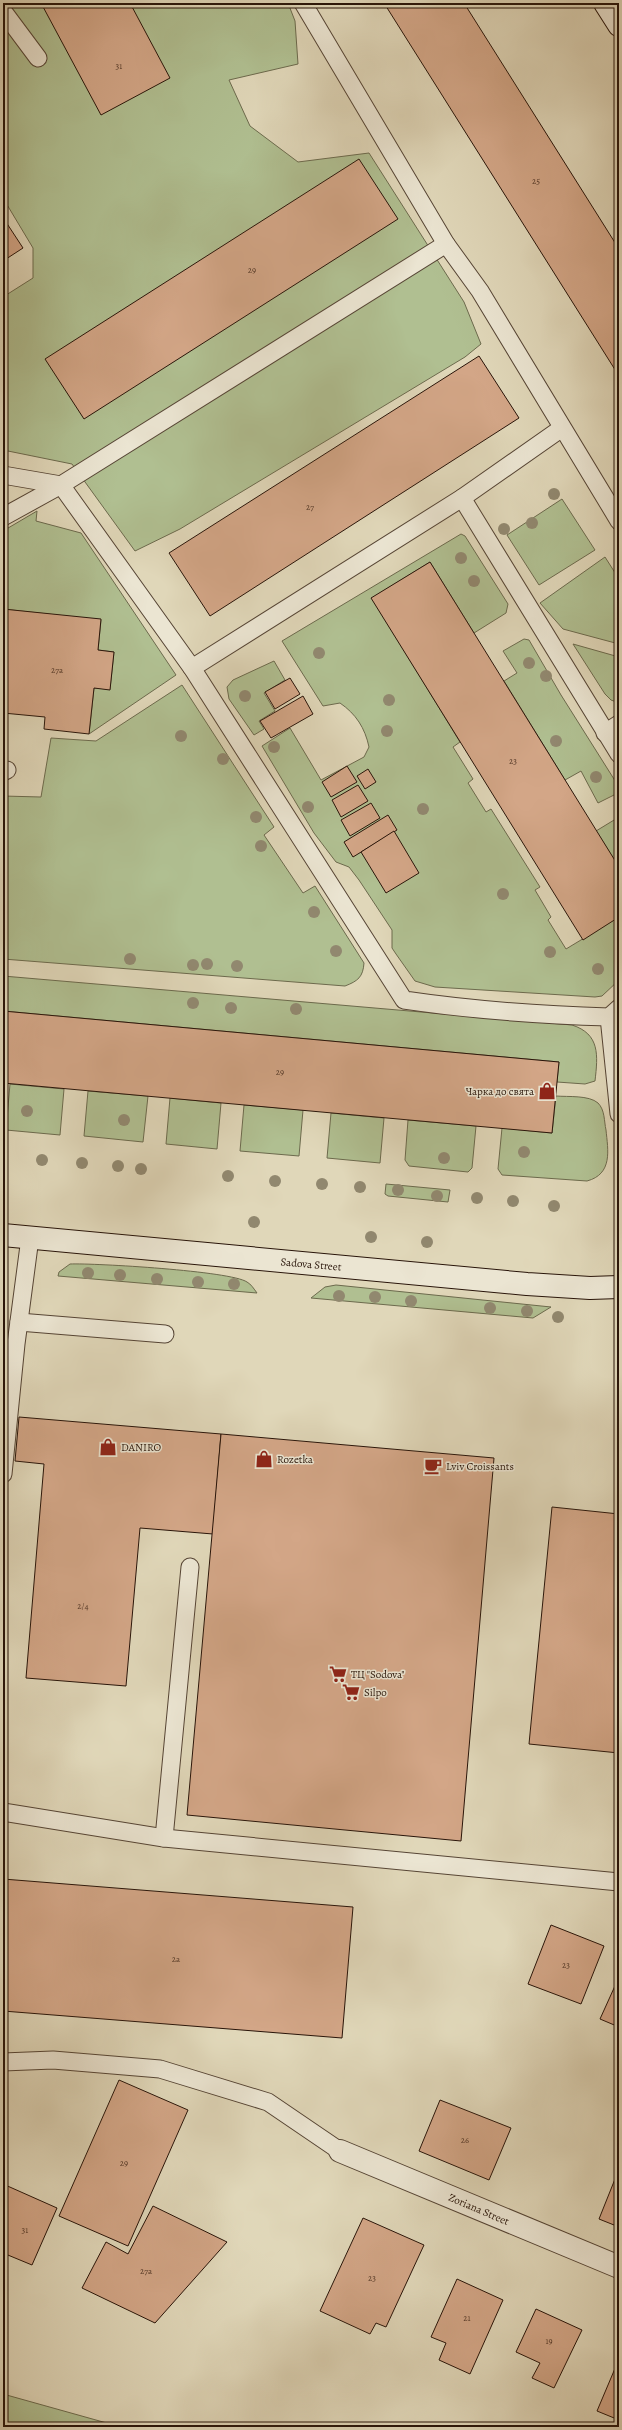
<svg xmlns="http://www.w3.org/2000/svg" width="622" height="2430" viewBox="0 0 622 2430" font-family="Alegreya,serif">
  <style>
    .green { fill: #b0bf91; stroke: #6c6a4d }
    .building { fill: #d3a687; stroke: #281409 }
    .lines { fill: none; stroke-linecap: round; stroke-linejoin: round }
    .lane-casing { stroke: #564535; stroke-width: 19 }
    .street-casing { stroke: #564535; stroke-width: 24 }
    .secondary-casing { stroke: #281409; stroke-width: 24 }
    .lane { stroke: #ebe5d2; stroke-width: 17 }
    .street { stroke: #ebe5d2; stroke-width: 22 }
    .secondary { stroke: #ebe5d2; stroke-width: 22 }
    .tree { fill: #91886f }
    .labels { text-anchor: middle; stroke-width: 3; stroke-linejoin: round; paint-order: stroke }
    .number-label { font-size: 9px; fill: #533828 }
    .poi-label { font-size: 11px; fill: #281409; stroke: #ebe5d2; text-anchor: start }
    .street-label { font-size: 11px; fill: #281409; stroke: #ebe5d2 }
  </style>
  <rect width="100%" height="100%" fill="#e0d7b9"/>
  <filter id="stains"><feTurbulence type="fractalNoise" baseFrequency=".005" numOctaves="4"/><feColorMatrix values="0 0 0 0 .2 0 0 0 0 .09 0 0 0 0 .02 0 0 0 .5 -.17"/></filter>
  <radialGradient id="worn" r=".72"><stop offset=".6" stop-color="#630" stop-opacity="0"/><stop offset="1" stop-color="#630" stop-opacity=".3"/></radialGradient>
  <g class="green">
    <polygon points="3,3 288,3 295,21 298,64 229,80 250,126 298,162 369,153 464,302 481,344 465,357 180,529 135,551 72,464 3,450 3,297 33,278 33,248 3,198"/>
    <polygon points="562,499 595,550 539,585 507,535"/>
    <polygon points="37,511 36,521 81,533 176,675 89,734 94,688 110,689 114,652 98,650 101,620 3,609 3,531"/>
    <path d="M461,534L465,536L508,604L506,613L474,633L430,562L372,598L460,742L453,747L473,779L468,783L486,812L491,809L540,887L535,890L551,917L548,920L566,949L619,917V980L602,996L595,997L435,987L415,981L396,954L392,948V930L359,880L349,867L336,862L314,833L262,746L290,728L321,780L364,757L369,747C365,728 356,714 340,703L323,706L282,641Z"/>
    <polygon points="605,557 619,579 619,644 563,629 540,603"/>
    <polygon points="524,639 529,640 561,695 619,787 618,793 598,803 581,771 565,780 504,681 517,673 503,651"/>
    <polygon points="573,644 619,657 619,703 611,700 605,694"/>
    <polygon points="274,661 285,680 264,693 275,711 259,721 264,729 254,735 229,699 227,687 233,680"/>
    <path d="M182,685L274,827L264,835L303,893L315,886L364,963C363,977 358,981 345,986L3,959V796L41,797L51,738L96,741Z"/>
    <polygon points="619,817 619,867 596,831"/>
    <path d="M3,976L572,1025C600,1034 598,1055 595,1081L585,1084L557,1082L559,1062L3,1011Z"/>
    <polygon points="10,1084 64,1089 60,1135 6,1130"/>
    <polygon points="88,1091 148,1096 143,1142 84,1136"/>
    <path d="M556,1096C568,1097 589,1095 598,1103C605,1110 604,1121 606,1130C608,1150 613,1174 587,1181L502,1175L498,1169L502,1128L552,1133Z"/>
    <polygon points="170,1098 221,1103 217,1149 166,1144"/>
    <polygon points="244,1105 303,1110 299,1156 240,1151"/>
    <polygon points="331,1113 384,1118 380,1163 327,1158"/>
    <polygon points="408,1120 476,1126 472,1168 468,1172 409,1166 405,1160"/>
    <polygon points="386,1184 450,1190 448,1202 388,1196 385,1194"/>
    <path d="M70,1264C95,1263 231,1271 247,1282C251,1284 254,1289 257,1293L58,1276L59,1272Z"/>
    <polygon points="336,1285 551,1307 533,1318 311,1298 325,1287"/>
    <polygon points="3,2394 121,2427 3,2427"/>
  </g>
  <g class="building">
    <polygon points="41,3 130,3 170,78 101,115"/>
    <polygon points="384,3 464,3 619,249 619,376"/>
    <polygon points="359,159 398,219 84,419 45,359"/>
    <polygon points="4,219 23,248 3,261 3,220"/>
    <polygon points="479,356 519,418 210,616 169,553"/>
    <polygon points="430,562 619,867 619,917 583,940 371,598"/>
    <polygon points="3,609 101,619 98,650 114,652 110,690 94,688 89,734 44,729 45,717 3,713"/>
    <polygon points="290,678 300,694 275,709 265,692"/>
    <polygon points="303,696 313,714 271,738 260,721"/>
    <polygon points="347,766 357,782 331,797 322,782"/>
    <polygon points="368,769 376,782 365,789 357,776"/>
    <polygon points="358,785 368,801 341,817 332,800"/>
    <polygon points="371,803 380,818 350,836 341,820"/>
    <polygon points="388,815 397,830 353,857 344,842"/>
    <polygon points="394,831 419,873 386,893 361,852"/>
    <polygon points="3,1011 559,1062 552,1133 3,1083"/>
    <polygon points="19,1417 221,1434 213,1534 140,1528 126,1686 26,1678 44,1464 15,1461"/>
    <polygon points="221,1434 494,1458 461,1841 187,1815"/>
    <polygon points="552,1507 619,1514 619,1753 529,1744"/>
    <polygon points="3,1879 353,1907 342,2038 3,2011"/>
    <polygon points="551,1925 604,1946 581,2004 528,1984"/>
    <polygon points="619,1977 619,2027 600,2019"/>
    <polygon points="119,2080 188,2110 128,2246 59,2216"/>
    <polygon points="440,2100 511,2128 489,2180 419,2151"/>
    <polygon points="617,2174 619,2175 619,2227 599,2219"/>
    <polygon points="3,2184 57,2208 32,2265 3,2253"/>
    <polygon points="153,2206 227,2242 155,2323 82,2288 106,2242 128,2254"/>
    <polygon points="363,2218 424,2245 386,2327 376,2323 370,2334 320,2311"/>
    <polygon points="457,2279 503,2300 470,2374 439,2360 446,2343 431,2337"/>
    <polygon points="536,2309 582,2330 554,2388 532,2378 540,2363 516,2352"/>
    <polygon points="619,2359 619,2420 597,2411"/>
  </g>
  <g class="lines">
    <g class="lane-casing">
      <g id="lane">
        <polyline points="303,3 446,244 480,291 619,521"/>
        <polyline points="3,11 38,58"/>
        <path d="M3,475L61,485L192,668L404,1000C472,1010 540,1015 609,1017L619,1008"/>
        <polyline points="462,498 619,754"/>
        <polyline points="3,517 61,485 446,244"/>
        <polyline points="192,668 462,498 562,428"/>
        <polyline points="605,733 619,724"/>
        <polyline points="3,772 7,770"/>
        <polyline points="609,1017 619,1114"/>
        <polyline points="19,1322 165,1334"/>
        <polyline points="3,1474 16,1344 30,1238"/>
        <polyline points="3,1812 164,1838 619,1882"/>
        <polyline points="164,1838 190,1567"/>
        <polyline points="3,2062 53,2060 160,2069 268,2102 340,2151"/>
      </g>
    </g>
    <g class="street-casing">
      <polyline id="street" points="340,2151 619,2267"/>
    </g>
    <g class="secondary-casing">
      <g id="secondary">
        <polyline points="605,3 619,25"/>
        <polyline points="3,1235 527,1284 590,1288 619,1287"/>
      </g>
    </g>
    <use href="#lane" class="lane"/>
    <use href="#street" class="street"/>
    <use href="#secondary" class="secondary"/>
  </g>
  <g class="tree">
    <circle cx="554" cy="494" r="6"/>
    <circle cx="532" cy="523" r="6"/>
    <circle cx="504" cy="529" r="6"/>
    <circle cx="461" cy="558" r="6"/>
    <circle cx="474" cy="581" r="6"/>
    <circle cx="319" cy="653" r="6"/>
    <circle cx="529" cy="663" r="6"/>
    <circle cx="546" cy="676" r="6"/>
    <circle cx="245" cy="696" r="6"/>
    <circle cx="389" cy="700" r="6"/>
    <circle cx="387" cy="731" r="6"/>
    <circle cx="181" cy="736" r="6"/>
    <circle cx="556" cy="741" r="6"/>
    <circle cx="274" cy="747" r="6"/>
    <circle cx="223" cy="759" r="6"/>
    <circle cx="596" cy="777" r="6"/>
    <circle cx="308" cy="807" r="6"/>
    <circle cx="423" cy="809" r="6"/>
    <circle cx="256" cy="817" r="6"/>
    <circle cx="261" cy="846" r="6"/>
    <circle cx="503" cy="894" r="6"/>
    <circle cx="314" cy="912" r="6"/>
    <circle cx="336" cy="951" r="6"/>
    <circle cx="550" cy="952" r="6"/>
    <circle cx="130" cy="959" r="6"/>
    <circle cx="207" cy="964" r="6"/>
    <circle cx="193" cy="965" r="6"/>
    <circle cx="237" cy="966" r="6"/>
    <circle cx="598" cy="969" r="6"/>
    <circle cx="193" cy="1003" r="6"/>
    <circle cx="231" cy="1008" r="6"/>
    <circle cx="296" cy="1009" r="6"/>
    <circle cx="27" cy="1111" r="6"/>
    <circle cx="124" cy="1120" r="6"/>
    <circle cx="524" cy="1152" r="6"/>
    <circle cx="444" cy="1158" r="6"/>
    <circle cx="42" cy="1160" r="6"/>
    <circle cx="82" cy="1163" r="6"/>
    <circle cx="118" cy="1166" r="6"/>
    <circle cx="141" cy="1169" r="6"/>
    <circle cx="228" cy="1176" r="6"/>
    <circle cx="275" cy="1181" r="6"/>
    <circle cx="322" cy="1184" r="6"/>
    <circle cx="360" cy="1187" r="6"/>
    <circle cx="398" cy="1190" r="6"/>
    <circle cx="437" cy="1196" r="6"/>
    <circle cx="477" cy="1198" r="6"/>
    <circle cx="513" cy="1201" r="6"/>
    <circle cx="554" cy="1206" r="6"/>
    <circle cx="254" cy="1222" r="6"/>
    <circle cx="371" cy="1237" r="6"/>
    <circle cx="427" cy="1242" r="6"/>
    <circle cx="88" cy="1273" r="6"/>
    <circle cx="120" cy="1275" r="6"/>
    <circle cx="157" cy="1279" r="6"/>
    <circle cx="198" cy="1282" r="6"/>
    <circle cx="234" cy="1284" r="6"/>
    <circle cx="339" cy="1296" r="6"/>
    <circle cx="375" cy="1297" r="6"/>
    <circle cx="411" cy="1301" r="6"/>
    <circle cx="490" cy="1308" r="6"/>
    <circle cx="527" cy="1311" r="6"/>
    <circle cx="558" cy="1317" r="6"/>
  </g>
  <defs>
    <g id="shop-bare" transform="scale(1.38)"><path d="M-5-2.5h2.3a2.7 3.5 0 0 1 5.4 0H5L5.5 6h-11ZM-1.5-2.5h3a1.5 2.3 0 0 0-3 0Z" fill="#8f2418" stroke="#ebe5d2" stroke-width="2.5" paint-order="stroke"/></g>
    <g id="cafe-bare" transform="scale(1.38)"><path d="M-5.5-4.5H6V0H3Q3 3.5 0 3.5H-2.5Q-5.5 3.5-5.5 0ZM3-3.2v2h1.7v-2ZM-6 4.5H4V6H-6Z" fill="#8f2418" stroke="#ebe5d2" stroke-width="2.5" paint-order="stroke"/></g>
    <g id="supermarket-bare" transform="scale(1.38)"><path d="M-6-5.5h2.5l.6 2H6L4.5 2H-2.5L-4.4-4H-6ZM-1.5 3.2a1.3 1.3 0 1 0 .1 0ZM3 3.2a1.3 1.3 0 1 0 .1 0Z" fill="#8f2418" stroke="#ebe5d2" stroke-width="2.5" paint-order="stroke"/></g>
  </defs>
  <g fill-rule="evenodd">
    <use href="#shop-bare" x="547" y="1091"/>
    <use href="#shop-bare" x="108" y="1447"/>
    <use href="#shop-bare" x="264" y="1459"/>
    <use href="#cafe-bare" x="433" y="1466"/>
    <use href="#supermarket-bare" x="338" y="1674"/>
    <use href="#supermarket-bare" x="351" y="1692"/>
  </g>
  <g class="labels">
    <g class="number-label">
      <text x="119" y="69">31</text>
      <text x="536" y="184">25</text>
      <text x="252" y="273">29</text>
      <text x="310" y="510">27</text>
      <text x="57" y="673">27а</text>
      <text x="513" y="764">23</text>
      <text x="280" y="1075">29</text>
      <text x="83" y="1609">2/4</text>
      <text x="176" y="1962">2а</text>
      <text x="566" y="1968">23</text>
      <text x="465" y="2143">26</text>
      <text x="124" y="2166">29</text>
      <text x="25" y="2233">31</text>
      <text x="146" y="2274">27а</text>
      <text x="372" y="2281">23</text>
      <text x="467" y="2321">21</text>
      <text x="549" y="2344">19</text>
    </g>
    <g class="poi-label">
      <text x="534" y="1095" text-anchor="end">Чарка до свята</text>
      <text x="121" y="1451">DANIRO</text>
      <text x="277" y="1463">Rozetka</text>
      <text x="446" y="1470">Lviv Croissants</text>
      <text x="351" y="1678">ТЦ "Sodova"</text>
      <text x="364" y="1696">Silpo</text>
    </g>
    <g class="street-label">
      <text transform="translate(311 1264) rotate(5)" y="4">Sadova Street</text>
      <text transform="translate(479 2209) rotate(23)" y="4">Zoriana Street</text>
    </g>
  </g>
  <rect width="622" height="2430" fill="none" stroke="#e0d7b9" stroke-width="16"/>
  <rect x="4" y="4" width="614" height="2422" fill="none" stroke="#281409" stroke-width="2"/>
  <rect x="8" y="8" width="606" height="2414" fill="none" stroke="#281409"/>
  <rect width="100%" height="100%" filter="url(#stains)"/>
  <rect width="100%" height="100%" fill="url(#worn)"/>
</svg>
